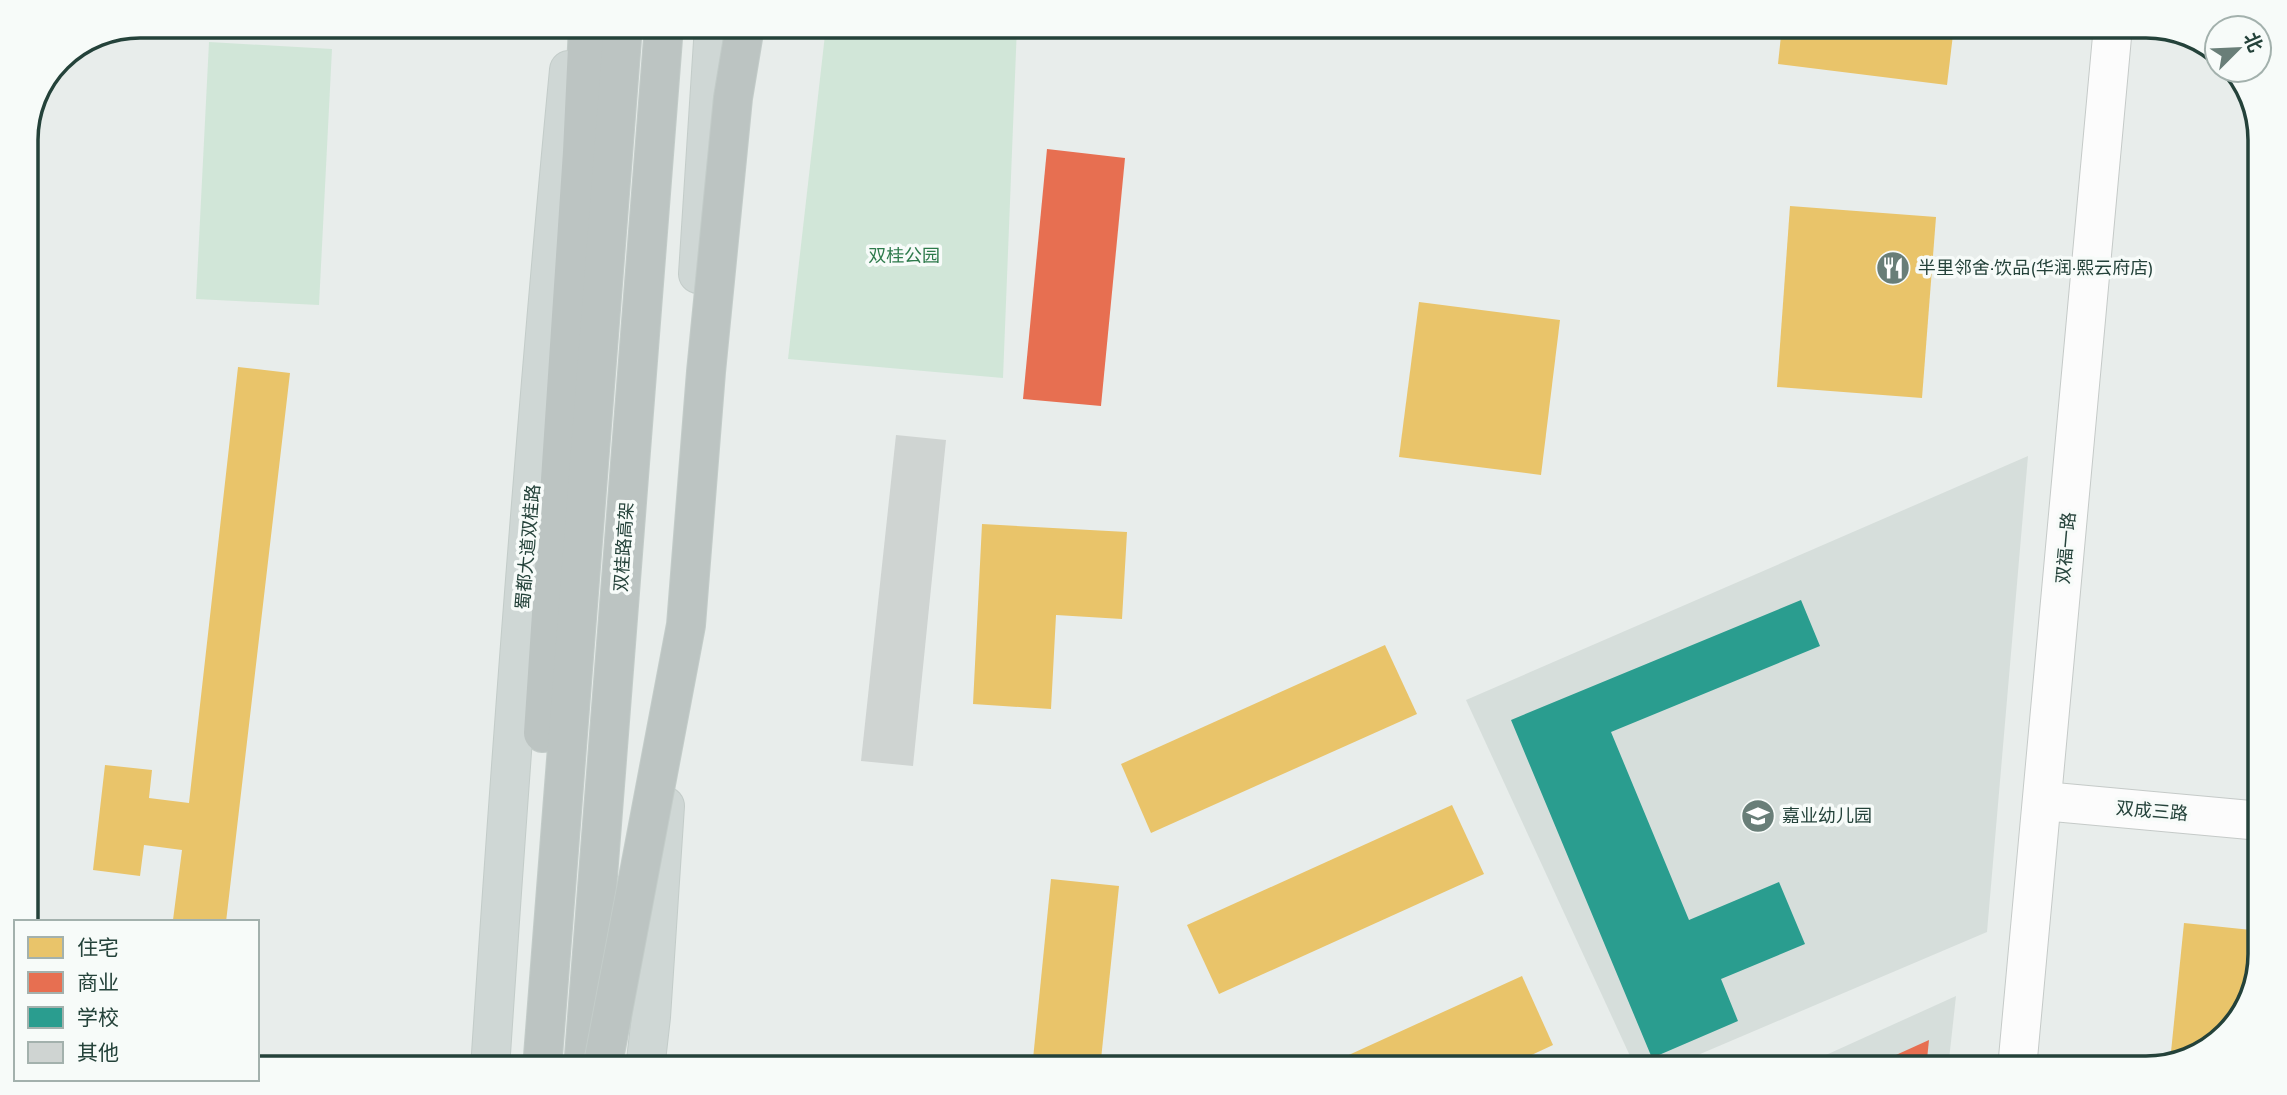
<svg xmlns="http://www.w3.org/2000/svg" width="2287" height="1095" viewBox="0 0 2287 1095" font-family="Mulish,'Noto Sans SC',sans-serif">
  <style>
    .built { fill: #d6dedb }
    .green { fill: #d1e6d8 }
    .homes { fill: #e9c46a }
    .shops { fill: #e76f51 }
    .schools { fill: #2a9d8f }
    .building { fill: #cfd4d2 }
    .lines { fill: none; stroke-linecap: round; stroke-linejoin: round }
    .minor-casing { stroke: #c5cac8; stroke-width: 40 }
    .major-casing { stroke: #c3ccc9; stroke-width: 40 }
    .highway-casing { stroke: #c3ccc9; stroke-width: 40 }
    .minor { stroke: #fcfcfc; stroke-width: 38 }
    .major { stroke: #cfd7d5; stroke-width: 38 }
    .highway { stroke: #bcc4c2; stroke-width: 38 }
    .highway-bridge-casing { stroke: #c3ccc9; stroke-width: 40; stroke-linecap: butt }
    .highway-bridge { stroke: #bcc4c2; stroke-width: 38 }
    .labels { text-anchor: middle; stroke-width: 7; stroke-linejoin: round; paint-order: stroke }
    .park-label { font-size: 18px; fill: #2d7a4b; stroke: #f7fbf9 }
    .poi-label { font-size: 18px; fill: #24423a; stroke: #f7fbf9; text-anchor: start }
    .street-label { font-size: 18px; fill: #24423a; stroke: #f7fbf9 }
    .rim { fill: none; stroke: #24423a; stroke-width: 3.5 }
  </style>
  <rect width="100%" height="100%" fill="#e8edeb"/>
  <g class="built">
    <polygon points="2028,456 1987,932 1665,1069 1636,1069 1466,700"/>
    <polygon points="1956,996 1948,1069 1795,1069"/>
  </g>
  <g class="green">
    <polygon points="826,26 1017,26 1003,378 788,359"/>
    <polygon points="209,42 332,49 319,305 196,299"/>
  </g>
  <g class="homes">
    <polygon points="1782,26 1954,26 1947,85 1778,64"/>
    <polygon points="1790,206 1936,217 1922,398 1777,387"/>
    <polygon points="1419,302 1560,320 1541,475 1399,457"/>
    <polygon points="238,367 290,373 226,922 184,922 173,920 182,850 144,845 140,876 93,870 105,765 152,770 149,798 189,803"/>
    <polygon points="2259,384 2261,384 2261,457 2249,455"/>
    <polygon points="982,524 1127,532 1122,619 1056,615 1051,709 973,704"/>
    <polygon points="1385,645 1417,714 1151,833 1121,764"/>
    <polygon points="1452,805 1484,874 1219,994 1187,925"/>
    <polygon points="1051,879 1119,886 1100,1069 1032,1069"/>
    <polygon points="2184,923 2261,931 2261,955 2249,1005 2210,1050 2170,1062"/>
    <polygon points="1522,976 1553,1045 1501,1069 1318,1069"/>
  </g>
  <g class="shops">
    <polygon points="1133,26 1256,26 1255,39 1133,28"/>
    <polygon points="1047,149 1125,158 1101,406 1023,399"/>
    <polygon points="1929,1040 1926,1069 1865,1069"/>
  </g>
  <polygon class="schools" points="1801,600 1820,646 1611,732 1689,920 1779,882 1805,944 1721,979 1738,1021 1652,1058 1511,720"/>
  <polygon class="building" points="896,435 946,440 913,766 861,761"/>
  <g class="lines">
    <g class="minor-casing">
      <g id="minor">
        <polyline points="2043,801 2261,821"/>
        <polyline points="2017,1069 2113,26"/>
      </g>
    </g>
    <g class="major-casing">
      <g id="major">
        <polyline points="698,274 714,26"/>
        <path d="M490,1069C512,736 537,402 569,70"/>
        <polyline points="645,1069 651,1017 665,806"/>
      </g>
    </g>
    <g class="highway-casing">
      <g id="highway">
        <polyline points="543,733 582,152 588,26"/>
        <polyline points="542,1069 623,26"/>
        <polyline points="583,1069 664,26"/>
      </g>
    </g>
    <use href="#minor" class="minor"/>
    <use href="#major" class="major"/>
    <use href="#highway" class="highway"/>
    <g class="highway-bridge-casing">
      <polyline id="highway-bridge" points="602,1069 686,625 706,372 733,98 745,26"/>
    </g>
    <use href="#highway-bridge" class="highway-bridge"/>
  </g>
  <defs>
    <g id="restaurant-disc" transform="scale(1.75)"><circle r="9.5" fill="#697e78" stroke="#f7fbf9"/><path d="M-5-6h1v4h1v-4h1v4h1v-4h1v5L-1.5 .5V6h-2V.5L-5-1ZM5-6V6H3V1.5H1.5Q1.5-4 5-6Z" fill="#fff"/></g>
    <g id="school-disc" transform="scale(1.75)"><circle r="9.5" fill="#697e78" stroke="#f7fbf9"/><path d="M0-5L7-2L0 1L-7-2ZM-4 1L0 2.5L4 1V4Q0 6-4 4Z" fill="#fff"/></g>
  </defs>
  <g fill-rule="evenodd">
    <use href="#restaurant-disc" x="1893" y="268"/>
    <use href="#school-disc" x="1758" y="816"/>
  </g>
  <g class="labels">
    <g class="park-label">
      <text x="904" y="262">双桂公园</text>
    </g>
    <g class="poi-label">
      <text x="1918" y="274">半里邻舍·饮品(华润·熙云府店)</text>
      <text x="1782" y="822">嘉业幼儿园</text>
    </g>
    <g class="street-label">
      <text transform="translate(528 547) rotate(-85)" y="6">蜀都大道双桂路</text>
      <text transform="translate(624 547) rotate(-86)" y="6">双桂路高架</text>
      <text transform="translate(2066 548) rotate(-85)" y="6">双福一路</text>
      <text transform="translate(2152 811) rotate(5)" y="6">双成三路</text>
    </g>
  </g>
  <path d="M0 0H2287V1095H0ZM140 38H2146A102 102 0 0 1 2248 140V954A102 102 0 0 1 2146 1056H140A102 102 0 0 1 38 954V140A102 102 0 0 1 140 38Z" fill="#f7fbf9" fill-rule="evenodd"/>
  <path class="rim" d="M140 38H2146A102 102 0 0 1 2248 140V954A102 102 0 0 1 2146 1056H140A102 102 0 0 1 38 954V140A102 102 0 0 1 140 38Z"/>
  <rect x="14" y="920" width="245" height="161" fill="#f7fbf9" stroke="#a3b1ad" stroke-width="2"/>
  <rect x="28" y="937" width="35" height="21" fill="#e9c46a" stroke="#a3b1ad" stroke-width="2"/>
  <text x="77" y="955" font-size="21" fill="#24423a">住宅</text>
  <rect x="28" y="972" width="35" height="21" fill="#e76f51" stroke="#a3b1ad" stroke-width="2"/>
  <text x="77" y="990" font-size="21" fill="#24423a">商业</text>
  <rect x="28" y="1007" width="35" height="21" fill="#2a9d8f" stroke="#a3b1ad" stroke-width="2"/>
  <text x="77" y="1025" font-size="21" fill="#24423a">学校</text>
  <rect x="28" y="1042" width="35" height="21" fill="#cfd4d2" stroke="#a3b1ad" stroke-width="2"/>
  <text x="77" y="1060" font-size="21" fill="#24423a">其他</text>
  <g transform="translate(2238 49) rotate(66)"><circle r="33" fill="#f7fbf9" stroke="#a3b1ad" stroke-width="2"/>
  <path d="M0-5L12 26L0 18L-12 26Z" fill="#697e78"/>
  <text y="-10" font-size="19" font-weight="bold" text-anchor="middle" fill="#24423a">北</text>
  </g>
</svg>
